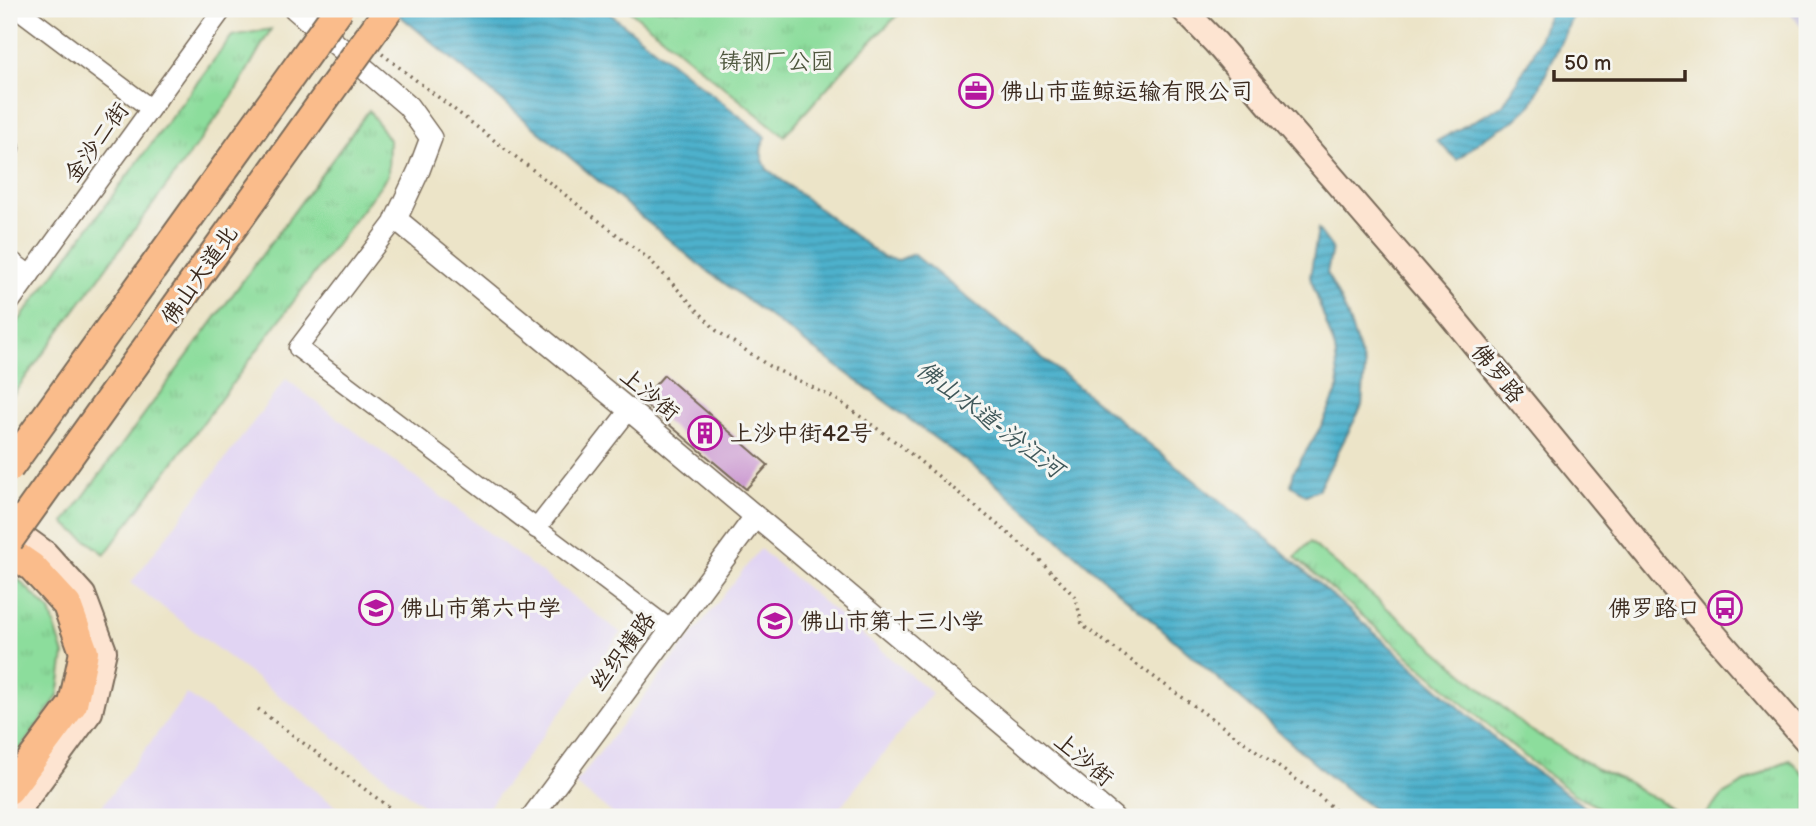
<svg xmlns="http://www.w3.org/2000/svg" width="1816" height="826" viewBox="0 0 1816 826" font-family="'Balsamiq Sans','LXGW WenKai TC',sans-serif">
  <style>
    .built { fill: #e1d4f3 }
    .railway { fill: #c5c0da }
    .park { fill: url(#park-tufts); stroke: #64845d; stroke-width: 2 }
    .water { fill: url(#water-rules); stroke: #446e75; stroke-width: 2 }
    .building { fill: #ce9fd3 }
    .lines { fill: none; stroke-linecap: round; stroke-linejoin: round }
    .minor-casing { stroke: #796b5a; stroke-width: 21 }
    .tertiary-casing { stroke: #796b5a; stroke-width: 24 }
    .secondary-casing { stroke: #796b5a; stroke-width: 28 }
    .trunk-casing { stroke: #796b5a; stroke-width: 32 }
    .path { stroke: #796b5a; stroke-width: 3.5; stroke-dasharray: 2 5; stroke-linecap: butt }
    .minor { stroke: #fff; stroke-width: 18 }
    .tertiary { stroke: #fff; stroke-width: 21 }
    .secondary { stroke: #fde4d1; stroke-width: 24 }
    .trunk { stroke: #fabc8b; stroke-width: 28 }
    .trunk-bridge-casing { stroke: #796b5a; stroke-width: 32; stroke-linecap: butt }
    .trunk-bridge { stroke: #fabc8b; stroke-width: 28 }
    .labels { text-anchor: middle; stroke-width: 6; stroke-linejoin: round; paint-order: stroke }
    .park-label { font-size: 23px; fill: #4f573e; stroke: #f6f6f2 }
    .poi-label { font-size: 23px; fill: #3b2a1e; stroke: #f6f6f2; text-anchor: start }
    .street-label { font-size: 23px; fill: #3b2a1e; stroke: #f6f6f2 }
    .water-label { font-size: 24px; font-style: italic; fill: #41595b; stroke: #f6f6f2 }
  </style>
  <defs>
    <pattern id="park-tufts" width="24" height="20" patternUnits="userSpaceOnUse" patternTransform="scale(1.75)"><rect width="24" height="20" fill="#8cdd9c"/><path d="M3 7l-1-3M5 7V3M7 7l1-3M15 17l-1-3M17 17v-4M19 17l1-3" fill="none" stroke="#7abe86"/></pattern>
    <pattern id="water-rules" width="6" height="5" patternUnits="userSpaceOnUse" patternTransform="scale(1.75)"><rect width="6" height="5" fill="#4db1cc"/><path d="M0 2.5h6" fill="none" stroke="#4190a5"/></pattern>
  </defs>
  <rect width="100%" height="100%" fill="#f6f6f2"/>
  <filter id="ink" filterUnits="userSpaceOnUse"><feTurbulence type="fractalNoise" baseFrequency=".0143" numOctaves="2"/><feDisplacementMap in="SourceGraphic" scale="14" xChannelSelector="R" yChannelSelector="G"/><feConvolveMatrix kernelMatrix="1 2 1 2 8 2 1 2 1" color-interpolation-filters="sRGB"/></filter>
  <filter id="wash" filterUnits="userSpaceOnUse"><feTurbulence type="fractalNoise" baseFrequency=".00686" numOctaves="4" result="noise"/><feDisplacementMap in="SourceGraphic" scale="28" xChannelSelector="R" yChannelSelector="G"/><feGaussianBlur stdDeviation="1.57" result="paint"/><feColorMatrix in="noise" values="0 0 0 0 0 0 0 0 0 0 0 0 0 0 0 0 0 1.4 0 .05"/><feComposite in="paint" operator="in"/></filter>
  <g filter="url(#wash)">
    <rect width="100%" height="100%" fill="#ece4c8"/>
    <g class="built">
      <polygon points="286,379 621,633 481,817 439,817 131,583"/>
      <polygon points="760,549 932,693 832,817 617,817 575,784"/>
      <polygon points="187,694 350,817 94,817"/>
    </g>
    <polygon class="railway" points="1787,9 1807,9 1807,33"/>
    <g class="park">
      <polygon points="628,9 904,9 851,61 784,136"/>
      <polygon points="271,29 232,97 9,400 9,334 232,36"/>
      <polygon points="369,110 389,140 388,175 105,554 64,523"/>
      <polygon points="1310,542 1527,728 1599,770 1629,783 1645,794 1658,799 1676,812 1689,817 1617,817 1575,795 1514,748 1295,557"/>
      <polygon points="17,578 50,611 64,655 58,696 9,765 9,589"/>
      <polygon points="1790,760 1807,778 1807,817 1703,817 1724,794 1777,765"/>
    </g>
    <g class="water">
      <path d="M392,9H604L766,137C758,150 761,156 767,169L884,258L899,260L913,254L1276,546L1511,753L1598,817H1384L1329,776L985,475L698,264Z"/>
      <polygon points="1551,9 1576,9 1532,104 1515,120 1485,137 1457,160 1437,141 1503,105 1533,54"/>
      <polygon points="1318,229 1332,248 1327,273 1346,312 1365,368 1362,406 1318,490 1306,495 1291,485 1294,471 1323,423 1339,387 1335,349 1310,277"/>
    </g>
    <g id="blocks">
      <polygon class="building" points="664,375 768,465 746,489 641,401"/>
    </g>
  </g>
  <g filter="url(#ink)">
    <use href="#blocks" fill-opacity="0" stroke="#796b5a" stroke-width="2"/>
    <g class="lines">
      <g class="minor-casing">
        <g id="minor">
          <polyline points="18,9 150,108"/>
          <polyline points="9,146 10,148"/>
          <polyline points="396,219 298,348 671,630"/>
          <polyline points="9,259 30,275"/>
          <polyline points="9,304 223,9"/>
          <polyline points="536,529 629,410"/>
        </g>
      </g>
      <g class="tertiary-casing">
        <g id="tertiary">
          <polyline points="295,9 408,106 431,138 419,170 396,219 629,410 1113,817"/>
          <polyline points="532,817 755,517"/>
        </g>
      </g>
      <g class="secondary-casing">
        <g id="secondary">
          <polyline points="1183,9 1216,43 1440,302 1697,615 1807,741"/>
          <polyline points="9,527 45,553 83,595 104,651 90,712 13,817"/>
        </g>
      </g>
      <g class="trunk-casing">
        <polyline id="trunk" points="9,551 32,567 67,605 84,652 73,704 9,790"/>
      </g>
      <g class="path">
        <polyline points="382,54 650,260 717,331 769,366 836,399 900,445 1036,556 1076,598 1082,625 1319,796 1343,817"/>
        <polyline points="258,709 402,817"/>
      </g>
      <use href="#minor" class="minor"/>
      <use href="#tertiary" class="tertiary"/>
      <use href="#secondary" class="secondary"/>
      <use href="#trunk" class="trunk"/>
      <g class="trunk-bridge-casing">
        <g id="trunk-bridge">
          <polyline points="9,468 339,9"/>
          <polyline points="9,540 389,9"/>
        </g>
      </g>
      <use href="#trunk-bridge" class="trunk-bridge"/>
    </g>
  </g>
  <defs>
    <g id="office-ring" transform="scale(1.75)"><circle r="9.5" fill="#f6f6f2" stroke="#b5179e" stroke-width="1.5"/><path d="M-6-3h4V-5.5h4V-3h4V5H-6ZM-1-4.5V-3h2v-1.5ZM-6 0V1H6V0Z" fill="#b5179e"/></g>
    <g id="building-ring" transform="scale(1.75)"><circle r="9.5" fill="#f6f6f2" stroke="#b5179e" stroke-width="1.5"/><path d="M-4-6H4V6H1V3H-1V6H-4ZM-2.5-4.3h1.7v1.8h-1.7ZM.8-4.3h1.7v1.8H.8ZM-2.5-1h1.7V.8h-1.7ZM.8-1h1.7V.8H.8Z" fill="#b5179e"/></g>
    <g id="school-ring" transform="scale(1.75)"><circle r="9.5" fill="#f6f6f2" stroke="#b5179e" stroke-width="1.5"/><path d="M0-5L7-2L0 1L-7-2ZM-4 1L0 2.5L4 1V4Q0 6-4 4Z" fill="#b5179e"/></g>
    <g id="bus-ring" transform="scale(1.75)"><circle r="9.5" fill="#f6f6f2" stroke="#b5179e" stroke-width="1.5"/><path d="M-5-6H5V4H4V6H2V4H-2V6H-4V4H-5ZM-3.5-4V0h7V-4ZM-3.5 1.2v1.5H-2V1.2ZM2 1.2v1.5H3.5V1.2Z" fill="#b5179e"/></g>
  </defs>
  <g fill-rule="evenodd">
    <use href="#office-ring" x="976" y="91"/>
    <use href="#building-ring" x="705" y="433"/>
    <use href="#school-ring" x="376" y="608"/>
    <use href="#bus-ring" x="1725" y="608"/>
    <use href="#school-ring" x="775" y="621"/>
  </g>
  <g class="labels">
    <g class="park-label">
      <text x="776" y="69">铸钢厂公园</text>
    </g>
    <g class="poi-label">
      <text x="1000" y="99">佛山市蓝鲸运输有限公司</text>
      <text x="730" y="441">上沙中街42号</text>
      <text x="400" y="616">佛山市第六中学</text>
      <text x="1700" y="616" text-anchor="end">佛罗路口</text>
      <text x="800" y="629">佛山市第十三小学</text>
    </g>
    <g class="street-label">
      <text transform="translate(96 142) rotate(-54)" y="8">金沙二街</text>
      <text transform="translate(199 275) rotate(-55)" y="8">佛山大道北</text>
      <text transform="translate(1498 373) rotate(51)" y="8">佛罗路</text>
      <text transform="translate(650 394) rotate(40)" y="8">上沙街</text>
      <text transform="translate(622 651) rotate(-53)" y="8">丝织横路</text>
      <text transform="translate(1084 759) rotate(40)" y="8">上沙街</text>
    </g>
    <g class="water-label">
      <text transform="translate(990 419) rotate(37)" y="8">佛山水道-汾江河</text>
    </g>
  </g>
  <rect width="1816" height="826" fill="none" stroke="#f6f6f2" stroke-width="35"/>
  <path d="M1554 70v10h131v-10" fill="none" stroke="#3b2a1e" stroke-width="3.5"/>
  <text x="1564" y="70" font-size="21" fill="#3b2a1e" stroke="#f6f6f2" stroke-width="5" paint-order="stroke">50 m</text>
</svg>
